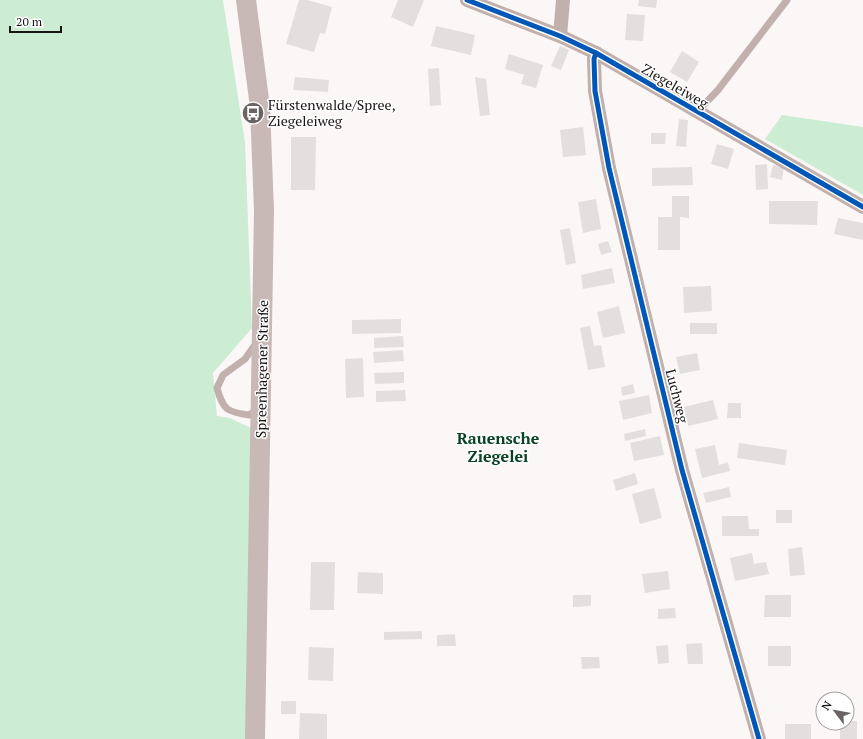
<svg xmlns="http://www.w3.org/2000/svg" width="863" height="739" viewBox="0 0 863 739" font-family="'PT Serif',serif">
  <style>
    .green { fill: #ccecd4 }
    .building { fill: #e4dfdf }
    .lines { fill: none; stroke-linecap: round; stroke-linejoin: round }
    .service { stroke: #c1b0ac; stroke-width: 7 }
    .minor { stroke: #c1b0ac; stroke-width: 14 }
    .secondary { stroke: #c9b9b6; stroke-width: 20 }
    .cycleway-casing { stroke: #fff; stroke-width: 8 }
    .cycleway { stroke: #0057b8; stroke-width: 5 }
    .labels { text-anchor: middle; stroke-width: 3; stroke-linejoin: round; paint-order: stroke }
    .street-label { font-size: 14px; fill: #1a1514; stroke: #fff }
    .poi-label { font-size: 14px; fill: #1a1514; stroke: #fff; text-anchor: start }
    .quarter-label { font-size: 16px; font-weight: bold; fill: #084323; stroke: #fff }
  </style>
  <rect width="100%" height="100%" fill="#fcf7f7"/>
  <g class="green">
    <polygon points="0,0 223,0 245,142 252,328 213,373 217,416 230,418 255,430 249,739 0,739"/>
    <polygon points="782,115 863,127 863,195 765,139"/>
  </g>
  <g class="building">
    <polygon points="299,0 307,0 332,7 325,34 320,33 314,52 286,44"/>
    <polygon points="398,0 424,0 413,27 391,17"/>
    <polygon points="639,0 657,0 656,8 638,6"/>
    <polygon points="627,14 645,15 643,41 625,40"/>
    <polygon points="436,26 475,35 471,55 431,46"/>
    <polygon points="560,46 569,50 561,70 551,66"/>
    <polygon points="682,51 699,62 687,82 670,72"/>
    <polygon points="509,54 543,65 536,88 521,84 524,75 505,69"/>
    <polygon points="439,68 441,105 430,106 428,69"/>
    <polygon points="295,77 329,80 328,92 293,90"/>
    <polygon points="475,77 486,79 490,115 480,116"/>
    <polygon points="679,119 688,120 686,147 676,146"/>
    <polygon points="583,127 586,155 563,157 560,130"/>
    <polygon points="651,133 666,133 665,144 651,144"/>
    <polygon points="291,137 316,137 315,190 291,190"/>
    <polygon points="717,144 734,149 728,169 711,164"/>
    <polygon points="767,164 768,189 756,190 755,165"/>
    <polygon points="773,165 784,168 782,180 770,177"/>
    <polygon points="692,167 693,185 652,186 652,168"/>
    <polygon points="672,196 689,196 689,218 680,217 680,250 658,250 658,217 672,217"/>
    <polygon points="596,199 601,229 583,233 578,202"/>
    <polygon points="769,201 818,201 817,225 769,224"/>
    <polygon points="838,218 863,223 863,240 834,234"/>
    <polygon points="570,228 576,263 566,265 560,230"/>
    <polygon points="608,241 612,252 601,255 598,244"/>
    <polygon points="612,268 615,283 583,289 581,275"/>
    <polygon points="711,286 712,311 684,313 683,287"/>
    <polygon points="619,306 625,333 603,338 597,312"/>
    <polygon points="401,319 401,333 352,334 352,320"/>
    <rect x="690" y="323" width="27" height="11"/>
    <polygon points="590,326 594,346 601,345 605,367 588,370 580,328"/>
    <polygon points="403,336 404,347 374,348 374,338"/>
    <polygon points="403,350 404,361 374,363 373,352"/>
    <polygon points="697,353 700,370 680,374 676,357"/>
    <polygon points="363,358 364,397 346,398 345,359"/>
    <polygon points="404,372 404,383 375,384 374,373"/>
    <polygon points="633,384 635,393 622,396 621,387"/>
    <polygon points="405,390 406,401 376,402 376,391"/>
    <polygon points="649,395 652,413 623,420 619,401"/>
    <polygon points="713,400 718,419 688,426 684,407"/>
    <polygon points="728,403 741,403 741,418 727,418"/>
    <polygon points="645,429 646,436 625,441 624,434"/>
    <polygon points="660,436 664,455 634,461 630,443"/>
    <polygon points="739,443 787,450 785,465 737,458"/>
    <polygon points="715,445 719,465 728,462 730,471 702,478 695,449"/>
    <polygon points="635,473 638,484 616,491 613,480"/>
    <polygon points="729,487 731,497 706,503 703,493"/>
    <polygon points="654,488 662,518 640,524 632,494"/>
    <rect x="776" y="510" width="16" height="13"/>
    <polygon points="722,516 748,516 749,529 759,529 759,536 722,536"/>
    <polygon points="802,547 805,575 790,576 788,549"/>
    <polygon points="752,553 754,564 766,562 769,574 735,581 730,558"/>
    <polygon points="311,562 335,562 334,610 310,610"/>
    <polygon points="668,571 670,589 645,593 642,574"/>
    <polygon points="358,572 383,573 383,594 357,593"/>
    <polygon points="573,595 591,595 591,606 573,607"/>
    <polygon points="765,595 791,595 791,617 764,617"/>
    <polygon points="675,608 676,618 658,619 658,609"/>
    <polygon points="422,631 422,639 384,640 384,632"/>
    <polygon points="455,634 456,646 437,646 437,635"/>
    <polygon points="702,643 703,664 688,664 686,644"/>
    <polygon points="668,645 669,663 658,664 656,646"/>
    <rect x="768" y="646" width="23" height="20"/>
    <polygon points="309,647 334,648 333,681 308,680"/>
    <polygon points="581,657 599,657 600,668 582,669"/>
    <rect x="281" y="701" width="15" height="13"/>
    <polygon points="300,713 327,714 327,739 299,739"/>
    <polygon points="847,721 857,721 857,739 840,739 840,723 847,723"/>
    <rect x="785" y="724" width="26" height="15"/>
  </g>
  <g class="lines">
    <g class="service">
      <polyline points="697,112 718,90 787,0"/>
      <path d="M257,342L245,359L223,375L217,388C223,410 227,412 249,415L257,410"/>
    </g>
    <g class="minor">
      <polyline points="467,0 560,36 596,53 863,207"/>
      <polyline points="560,36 563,0"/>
      <polyline points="596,53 594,59 595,91 609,168 682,470 759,739"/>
    </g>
    <polyline class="secondary" points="246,0 260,107 264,211 255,739"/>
    <g class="cycleway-casing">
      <g id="cycleway">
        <polyline points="467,0 560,36 596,53 863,207"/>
        <polyline points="596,53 594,59 595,91 609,168 682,470 759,739"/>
      </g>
    </g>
    <use href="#cycleway" class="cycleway"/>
  </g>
  <defs>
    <g id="bus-disc" transform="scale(1.15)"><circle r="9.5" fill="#696463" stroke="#fff"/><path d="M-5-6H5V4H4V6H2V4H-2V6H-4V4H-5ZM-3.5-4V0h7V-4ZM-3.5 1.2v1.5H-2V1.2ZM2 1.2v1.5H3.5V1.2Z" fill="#fff"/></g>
  </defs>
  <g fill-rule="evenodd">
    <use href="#bus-disc" x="253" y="113"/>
  </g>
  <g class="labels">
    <g class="street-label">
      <text transform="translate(675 86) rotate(30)" y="5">Ziegeleiweg</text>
      <text transform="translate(262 369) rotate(-89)" y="5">Spreenhagener Straße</text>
      <text transform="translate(677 396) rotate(76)" y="5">Luchweg</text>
    </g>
    <g class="poi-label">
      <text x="268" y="110">Fürstenwalde/Spree,<tspan x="268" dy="16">Ziegeleiweg</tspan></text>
    </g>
    <g class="quarter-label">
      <text x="498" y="444">Rauensche<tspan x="498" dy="18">Ziegelei</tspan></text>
    </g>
  </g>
  <g transform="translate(835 711) rotate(302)"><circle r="19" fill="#ffffff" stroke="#a3a1a1"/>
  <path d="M0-3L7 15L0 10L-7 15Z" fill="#696463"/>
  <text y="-6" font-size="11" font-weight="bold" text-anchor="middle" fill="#1a1514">N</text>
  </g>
  <path d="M10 26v6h51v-6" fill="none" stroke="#1a1514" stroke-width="2"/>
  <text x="16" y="26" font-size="12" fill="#1a1514" stroke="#ffffff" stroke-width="3" paint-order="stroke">20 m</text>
</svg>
